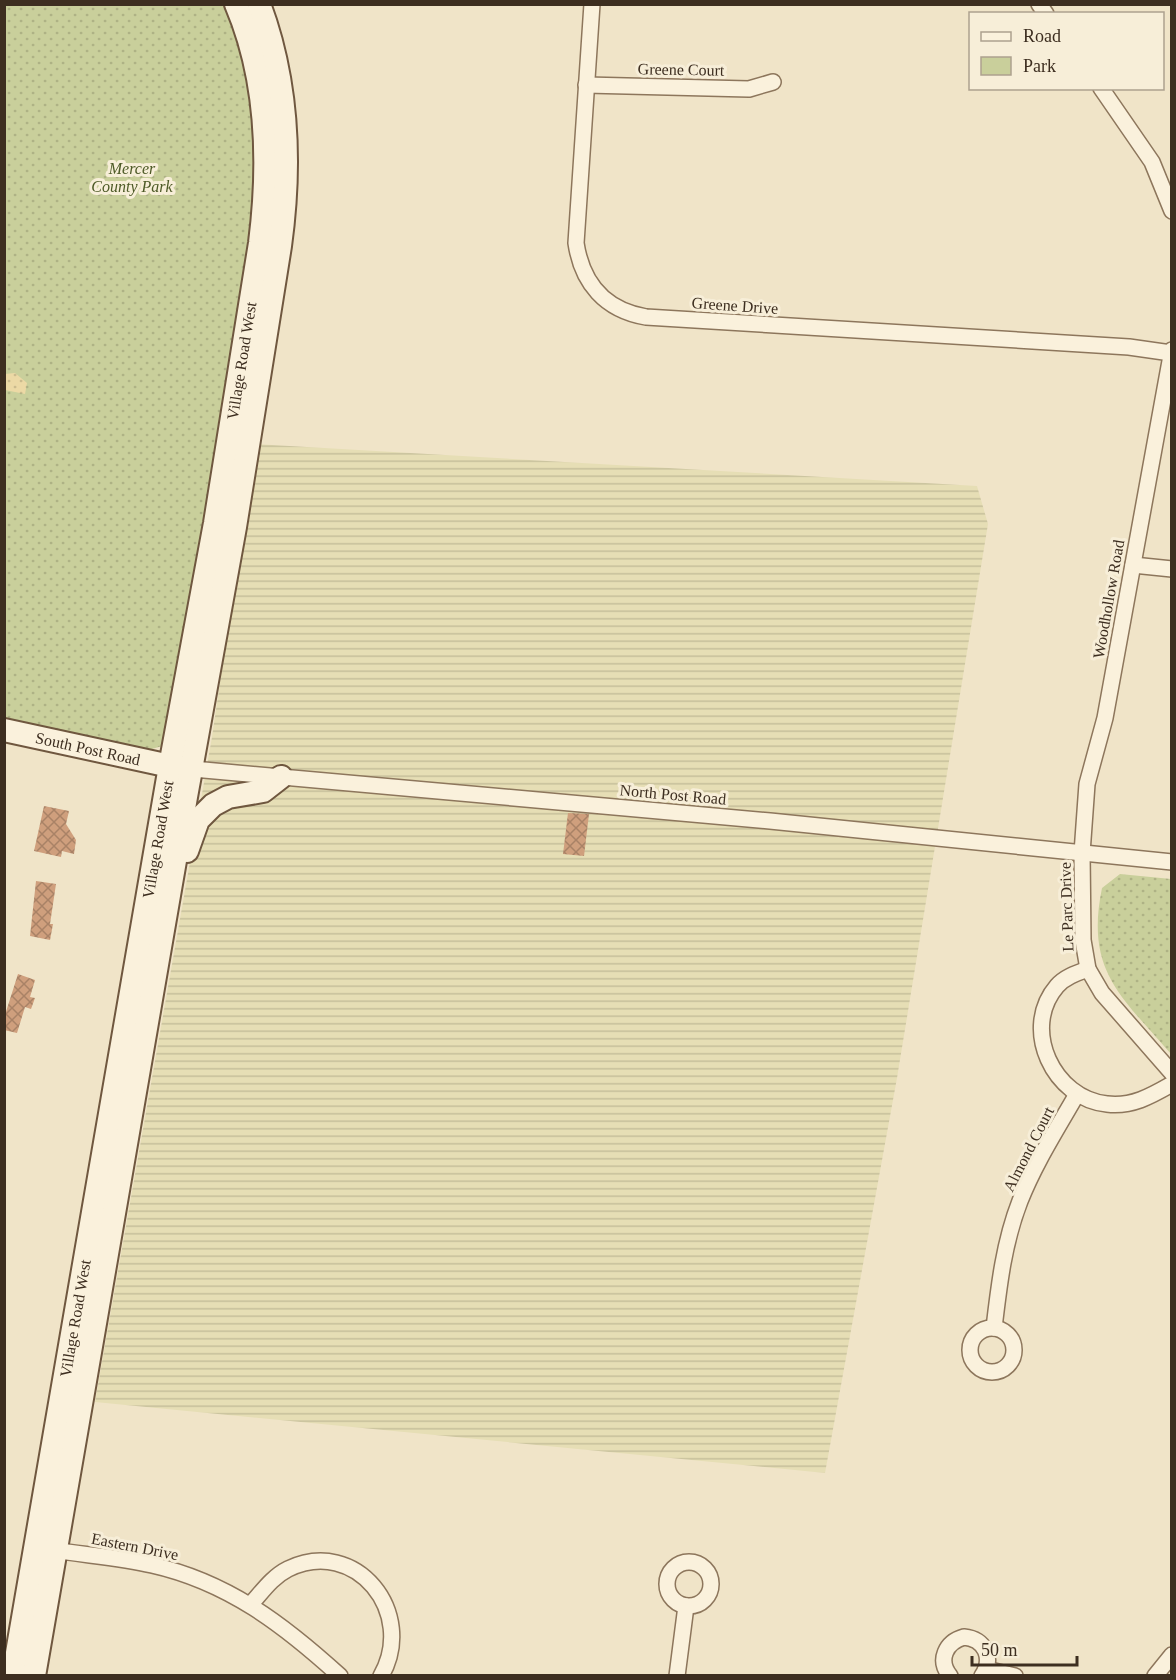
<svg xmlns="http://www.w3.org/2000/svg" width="1176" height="1680" viewBox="0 0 1176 1680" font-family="Georgia,serif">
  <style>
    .farmland { fill: url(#farmland-rules) }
    .green { fill: url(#green-dots) }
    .sand { fill: url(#sand-dots) }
    .building { fill: url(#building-cross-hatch) }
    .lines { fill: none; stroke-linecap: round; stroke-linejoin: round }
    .street-casing { stroke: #8d765c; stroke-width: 18 }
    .secondary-casing { stroke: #6f573f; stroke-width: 26 }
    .street { stroke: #faf1dc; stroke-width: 15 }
    .secondary { stroke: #faf1dc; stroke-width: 22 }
    .labels { text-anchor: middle; stroke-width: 6; stroke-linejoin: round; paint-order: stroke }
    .street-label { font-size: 16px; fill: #3d2e20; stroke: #f7eed8 }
    .park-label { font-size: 16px; font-style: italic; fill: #4d5a26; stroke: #f7eed8 }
  </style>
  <defs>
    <pattern id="farmland-rules" width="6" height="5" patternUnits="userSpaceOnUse" patternTransform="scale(1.5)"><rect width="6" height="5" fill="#e6deb5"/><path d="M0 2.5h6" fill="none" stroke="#c6bf9b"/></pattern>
    <pattern id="green-dots" width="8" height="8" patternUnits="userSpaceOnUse" patternTransform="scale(1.5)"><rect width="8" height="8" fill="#c9cf9b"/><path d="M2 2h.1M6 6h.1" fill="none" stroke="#aeb285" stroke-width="1.8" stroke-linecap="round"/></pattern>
    <pattern id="sand-dots" width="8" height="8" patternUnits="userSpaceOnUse" patternTransform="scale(1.5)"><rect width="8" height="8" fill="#ecd9a5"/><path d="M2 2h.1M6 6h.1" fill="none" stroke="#cbbb8e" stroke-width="1.8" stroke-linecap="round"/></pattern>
    <pattern id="building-cross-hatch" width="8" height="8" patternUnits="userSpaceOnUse" patternTransform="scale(1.5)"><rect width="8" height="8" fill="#cf9f7d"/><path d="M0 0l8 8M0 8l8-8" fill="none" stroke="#a98266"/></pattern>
  </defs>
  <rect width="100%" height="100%" fill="#f0e4c8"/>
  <polygon class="farmland" points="255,444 977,486 988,524 897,1078 825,1473 95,1402 212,737"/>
  <g class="green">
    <polygon points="5,5 226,5 249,63 262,190 169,744 145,751 5,719"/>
    <path d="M1120,874L1171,879V1054C1121,996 1085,971 1102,888Z"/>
  </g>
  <polygon class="sand" points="15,373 27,383 25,394 5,390 5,374"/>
  <g class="building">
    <polygon points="44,806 69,811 66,824 76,840 74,854 62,851 61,857 34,851"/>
    <polygon points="568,813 589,814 584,856 563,854"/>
    <polygon points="36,881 56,884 50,924 53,924 50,940 30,936"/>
    <polygon points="18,974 35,980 30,997 35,998 31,1009 25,1007 17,1033 4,1030 4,1018"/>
  </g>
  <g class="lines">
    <g class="street-casing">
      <g id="street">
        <path d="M592,4L576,243C582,283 605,310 646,317L1129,347L1171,353"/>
        <polyline points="1039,4 1046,14"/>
        <polyline points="586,85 749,89 773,82"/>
        <polyline points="1101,88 1152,162 1172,211"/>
        <polyline points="1172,350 1105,718 1087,784 1082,853 1083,940 1088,969 1102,993 1172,1073"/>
        <polyline points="1133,565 1172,569"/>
        <polyline points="182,768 770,821 1172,862"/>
        <path d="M1088,969C1077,973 1065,977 1057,986C1020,1029 1054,1099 1107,1104C1132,1107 1151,1096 1172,1084"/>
        <path d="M994,1328C999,1285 1004,1242 1020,1201C1035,1163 1057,1129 1077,1094"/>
        <circle cx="992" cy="1350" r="22"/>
        <path d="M48,1549C82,1555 118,1557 152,1565C228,1582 284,1625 340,1676"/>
        <circle cx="689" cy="1584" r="22"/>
        <path d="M251,1604C262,1592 272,1577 288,1569C356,1536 417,1613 381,1676"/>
        <polyline points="986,1669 1015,1676"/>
        <polyline points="677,1676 686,1606"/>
        <path d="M950,1676C937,1660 946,1642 964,1637C985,1639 994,1658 982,1676"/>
        <polyline points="1155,1676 1172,1655"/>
      </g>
    </g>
    <g class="secondary-casing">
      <g id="secondary">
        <path id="s1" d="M4,730L170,766"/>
        <polyline points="187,851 198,820 213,805 228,797 263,791 281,777"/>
        <path id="s2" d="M13,1676L170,766L215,523L260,243C270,164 268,79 236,4"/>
        <path d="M34,1676L186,797L235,527L280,246C291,166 288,81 259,4"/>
      </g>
    </g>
    <use href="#street" class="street"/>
    <use href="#secondary" class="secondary"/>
  </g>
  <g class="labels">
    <g class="street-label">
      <text transform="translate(681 69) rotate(1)" y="6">Greene Court</text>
      <text transform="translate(735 305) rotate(4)" y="6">Greene Drive</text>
      <text dy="6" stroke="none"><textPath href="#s2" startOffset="1335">Village Road West</textPath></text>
      <text transform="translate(1108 599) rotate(-80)" y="6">Woodhollow Road</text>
      <text dy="6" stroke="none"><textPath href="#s1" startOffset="86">South Post Road</textPath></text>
      <text transform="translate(673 794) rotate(5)" y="6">North Post Road</text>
      <text dy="6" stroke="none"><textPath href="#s2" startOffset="849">Village Road West</textPath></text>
      <text transform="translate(1066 907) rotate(-92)" y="6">Le Parc Drive</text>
      <text transform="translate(1028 1149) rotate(-63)" y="6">Almond Court</text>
      <text dy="6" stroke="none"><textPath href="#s2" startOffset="363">Village Road West</textPath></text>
      <text transform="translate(135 1546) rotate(11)" y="6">Eastern Drive</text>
    </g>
    <g class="park-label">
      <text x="132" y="174">Mercer<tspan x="132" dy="18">County Park</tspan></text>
    </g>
  </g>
  <rect width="1176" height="1680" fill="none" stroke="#3d2e20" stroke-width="12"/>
  <rect x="969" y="12" width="195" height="78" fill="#f7eed8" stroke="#ada18e" stroke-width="1.5"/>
  <rect x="981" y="32" width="30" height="9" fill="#faf1dc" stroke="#ada18e" stroke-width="1.5"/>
  <text x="1023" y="42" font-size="18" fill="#3d2e20">Road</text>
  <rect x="981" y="57" width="30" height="18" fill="#c9cf9b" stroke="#ada18e" stroke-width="1.5"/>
  <text x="1023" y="72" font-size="18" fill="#3d2e20">Park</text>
  <path d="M972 1656v9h105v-9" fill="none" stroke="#3d2e20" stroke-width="3"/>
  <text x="981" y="1656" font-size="18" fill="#3d2e20" stroke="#f7eed8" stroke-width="4.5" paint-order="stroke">50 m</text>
</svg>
